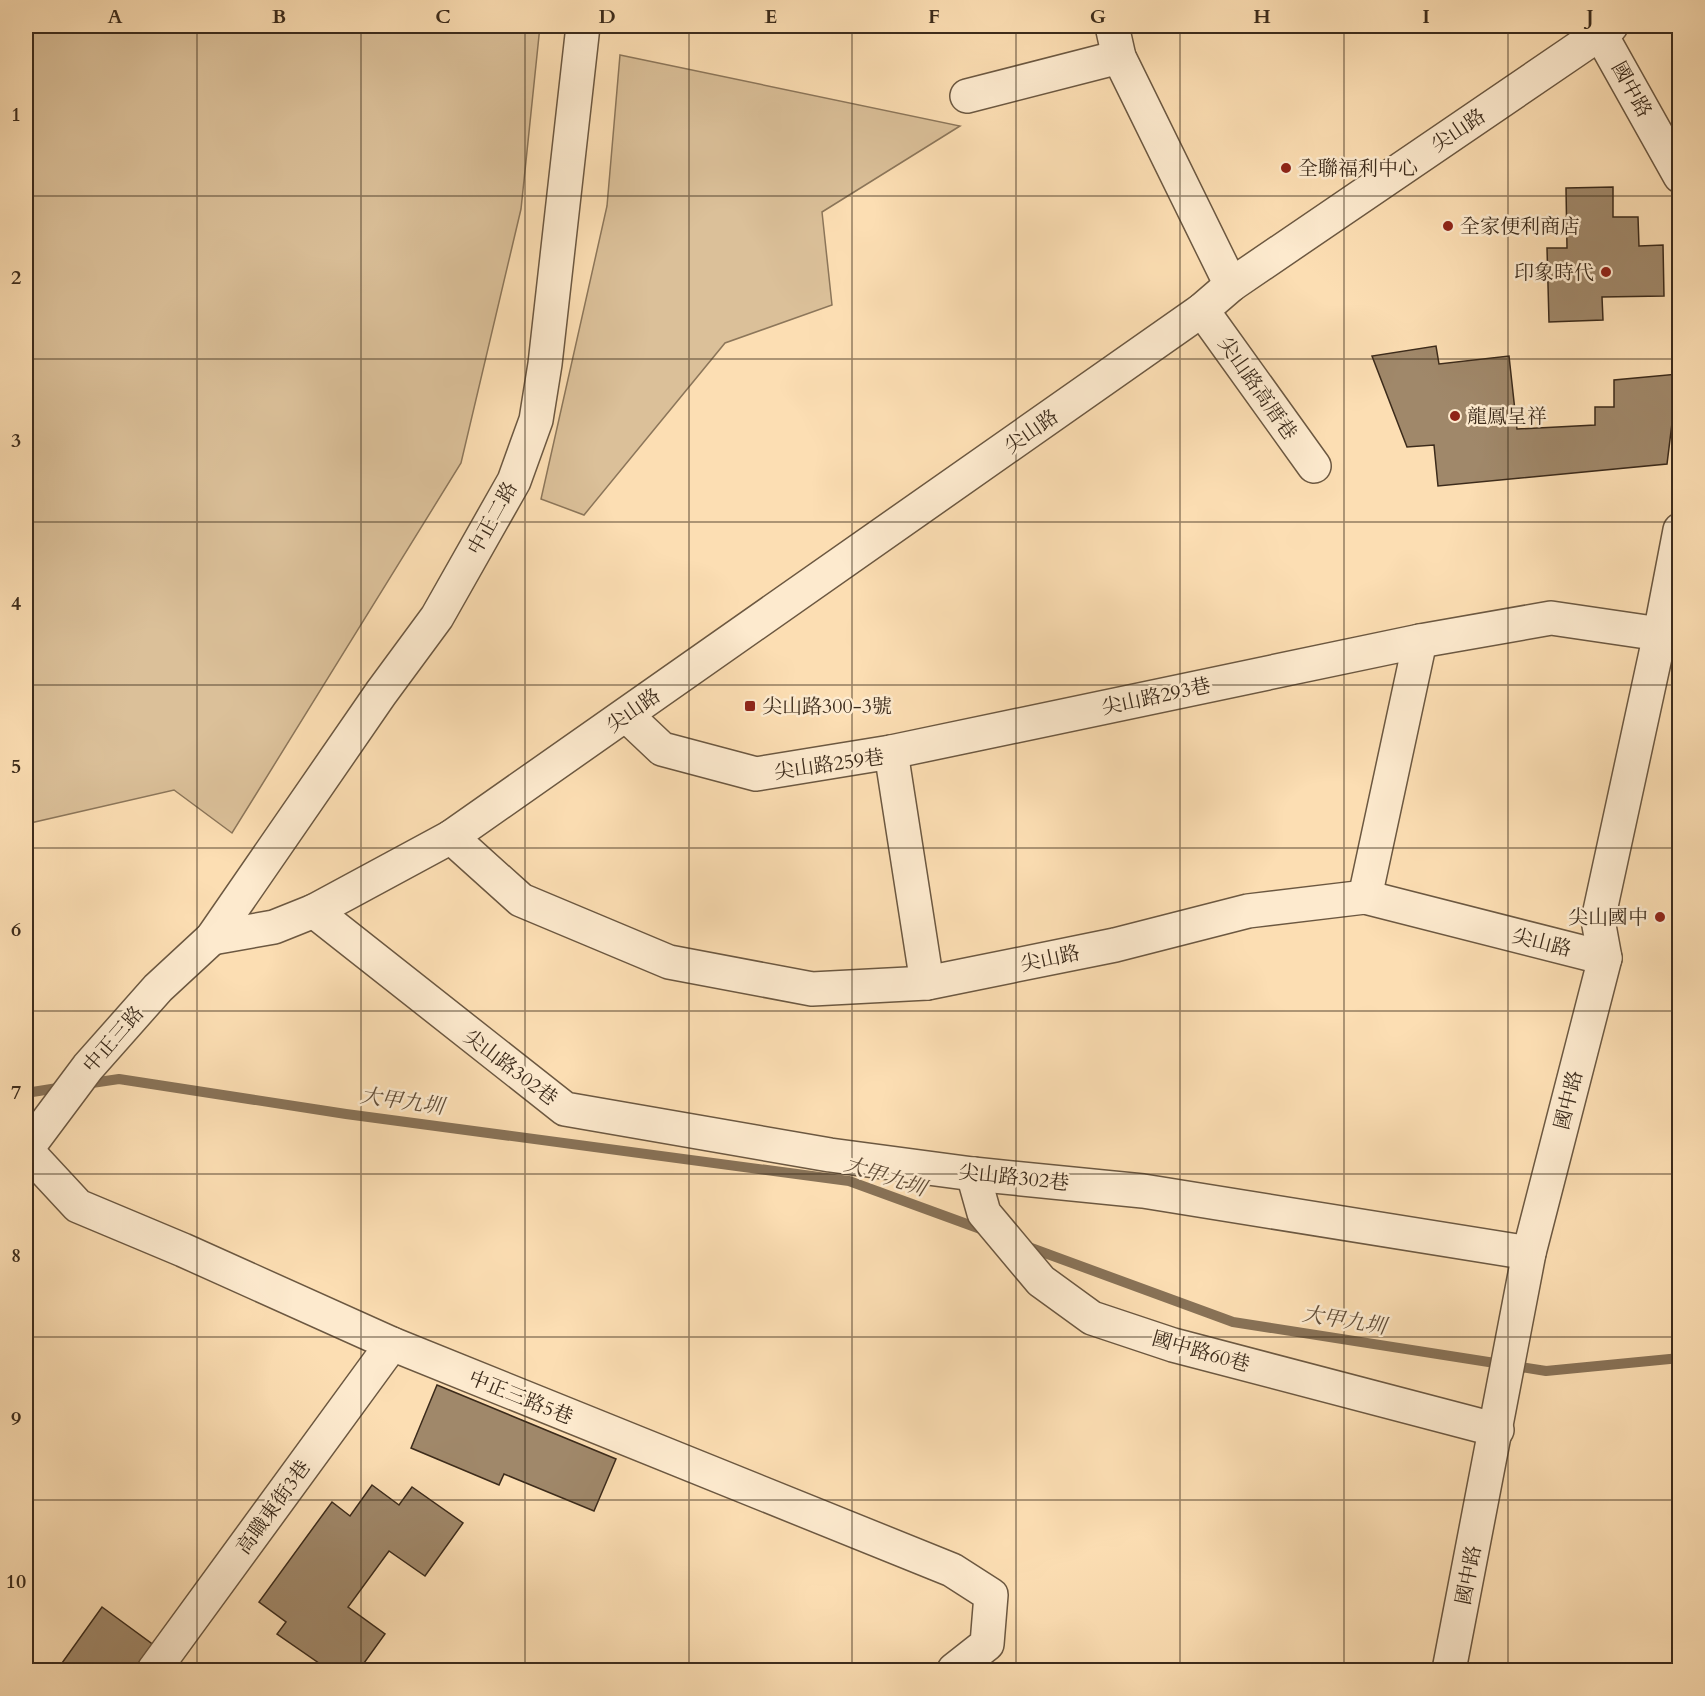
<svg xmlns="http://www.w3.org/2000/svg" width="1705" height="1696" viewBox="0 0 1705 1696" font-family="Cardo,'Noto Serif TC',serif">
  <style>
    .green { fill: #dbc099; stroke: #8c765a; stroke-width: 1.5 }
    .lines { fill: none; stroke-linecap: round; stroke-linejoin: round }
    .stream { stroke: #887257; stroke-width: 10 }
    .building { fill: #a0886a; stroke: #3c2b1b; stroke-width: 1.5 }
    .minor-casing { stroke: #6c5841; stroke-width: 36 }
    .minor { stroke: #fdeace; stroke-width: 33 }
    .grid { fill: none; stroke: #3c2b1b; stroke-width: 1.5; stroke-opacity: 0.55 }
    .poi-dot { fill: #8f2418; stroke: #fdeace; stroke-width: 2 }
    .labels { text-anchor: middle; stroke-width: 5; stroke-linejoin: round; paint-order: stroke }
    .street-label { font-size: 20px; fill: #3c2b1b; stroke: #fdeace }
    .poi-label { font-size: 20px; fill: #3c2b1b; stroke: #fdeace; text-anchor: start }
    .water-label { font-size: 21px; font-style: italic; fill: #624e39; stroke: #fdeace }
    .neatline { fill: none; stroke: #3c2b1b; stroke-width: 2 }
    .grid-label { font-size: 20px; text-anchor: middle; font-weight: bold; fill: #3c2b1b }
  </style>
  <rect width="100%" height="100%" fill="#fcdeb3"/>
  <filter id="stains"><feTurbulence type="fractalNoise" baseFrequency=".00333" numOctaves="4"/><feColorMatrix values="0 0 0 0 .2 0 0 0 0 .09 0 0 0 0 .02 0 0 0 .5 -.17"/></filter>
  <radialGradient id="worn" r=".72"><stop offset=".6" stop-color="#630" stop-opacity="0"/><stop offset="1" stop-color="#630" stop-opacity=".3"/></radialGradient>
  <g class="green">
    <polygon points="26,26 540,26 521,209 461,463 232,833 174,790 26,824"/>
    <polygon points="620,55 960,126 822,212 832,305 725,343 584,515 541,499 607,206"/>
  </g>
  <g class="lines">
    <g class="stream">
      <polyline points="85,1084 119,1079 346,1114 849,1181 986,1231"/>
      <polyline points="26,1093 64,1087"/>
      <polyline points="1023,1245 1233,1322 1546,1371 1680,1358"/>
    </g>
  </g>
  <g class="building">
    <polygon points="1613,187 1613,217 1638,217 1639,246 1663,245 1664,296 1602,297 1603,320 1549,322 1547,248 1567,248 1566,188"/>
    <polygon points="1436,346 1439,364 1509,356 1517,429 1595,425 1595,407 1614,407 1614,380 1678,374 1667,464 1438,486 1434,445 1407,447 1372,356"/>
    <polygon points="437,1385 616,1459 594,1511 504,1474 499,1485 411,1448"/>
    <polygon points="372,1485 399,1505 412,1487 463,1523 425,1576 389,1551 348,1607 385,1634 359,1670 329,1670 277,1634 286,1622 259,1602 332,1502 350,1516"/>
    <polygon points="102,1607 155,1646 137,1670 57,1670"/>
  </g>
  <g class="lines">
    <g class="minor-casing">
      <g id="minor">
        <polyline points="1112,26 1119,57 1231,285"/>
        <polyline points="1596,26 1680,176"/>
        <polyline points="967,96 1119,57"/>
        <polyline points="1202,310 1314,466"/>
        <polyline points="1420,641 1551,618 1660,634"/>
        <polyline points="626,715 662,749 756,774 891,752 927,983"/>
        <polyline points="891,752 1420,641 1365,897"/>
        <polyline points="451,837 521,900 669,962 812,989 927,983 1115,945 1248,911 1365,897 1605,958"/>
        <polyline points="314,911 565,1109 830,1155 973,1174 1143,1191 1529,1253"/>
        <polyline points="212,938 274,927 314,911 451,837 1202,310 1231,285 1611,26"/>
        <polyline points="26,1150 88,1067 158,988 212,938 381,693 437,617 514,481 536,420 545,364 583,26"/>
        <polyline points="26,1150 78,1206 183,1250 392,1344 952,1570 991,1595 987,1644 954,1670"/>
        <polyline points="973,1174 984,1213 1041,1281 1092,1318 1173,1345 1497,1430"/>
        <polyline points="154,1670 392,1344"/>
        <polyline points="1449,1670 1529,1253 1605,958 1598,920 1660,634 1680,530"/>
      </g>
    </g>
    <use href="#minor" class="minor"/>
  </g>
  <path class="grid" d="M197,26V1670M361,26V1670M525,26V1670M689,26V1670M852,26V1670M1016,26V1670M1180,26V1670M1344,26V1670M1508,26V1670M26,196H1680M26,359H1680M26,522H1680M26,685H1680M26,848H1680M26,1011H1680M26,1174H1680M26,1337H1680M26,1500H1680"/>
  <g class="poi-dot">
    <circle cx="1286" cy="168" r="6"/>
    <circle cx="1448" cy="226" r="6"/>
    <circle cx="1606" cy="272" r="6"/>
    <circle cx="1455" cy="416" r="6"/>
    <rect x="744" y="700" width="12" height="12" rx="3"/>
    <circle cx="1660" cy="917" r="6"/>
  </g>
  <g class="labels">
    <g class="street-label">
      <text transform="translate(1632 89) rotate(61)" y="7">國中路</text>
      <text transform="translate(1458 130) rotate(-34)" y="7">尖山路</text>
      <text transform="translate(1258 388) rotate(55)" y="7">尖山路高厝巷</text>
      <text transform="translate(1031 431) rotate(-35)" y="7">尖山路</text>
      <text transform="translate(492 518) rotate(-61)" y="7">中正二路</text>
      <text transform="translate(1156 696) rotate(-12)" y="7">尖山路293巷</text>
      <text transform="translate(633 710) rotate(-35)" y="7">尖山路</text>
      <text transform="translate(829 764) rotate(-8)" y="7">尖山路259巷</text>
      <text transform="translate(1542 942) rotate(14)" y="7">尖山路</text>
      <text transform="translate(1050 958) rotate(-12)" y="7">尖山路</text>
      <text transform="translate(113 1039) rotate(-49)" y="7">中正三路</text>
      <text transform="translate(511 1067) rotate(37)" y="7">尖山路302巷</text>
      <text transform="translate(1568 1100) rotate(-76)" y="7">國中路</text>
      <text transform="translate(1014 1177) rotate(6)" y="7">尖山路302巷</text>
      <text transform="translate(1201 1351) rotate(16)" y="7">國中路60巷</text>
      <text transform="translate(521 1397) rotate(22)" y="7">中正三路5巷</text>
      <text transform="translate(273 1507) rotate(-54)" y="7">高職東街3巷</text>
      <text transform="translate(1468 1575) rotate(-79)" y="7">國中路</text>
    </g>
    <g class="poi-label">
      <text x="1298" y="175">全聯福利中心</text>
      <text x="1460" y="233">全家便利商店</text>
      <text x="1594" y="279" text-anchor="end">印象時代</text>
      <text x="1467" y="423">龍鳳呈祥</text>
      <text x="762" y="713">尖山路300-3號</text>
      <text x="1648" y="924" text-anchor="end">尖山國中</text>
    </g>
    <g class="water-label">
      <text transform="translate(402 1101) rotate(8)" y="7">大甲九圳</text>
      <text transform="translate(885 1176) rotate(18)" y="7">大甲九圳</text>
      <text transform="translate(1344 1320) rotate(9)" y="7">大甲九圳</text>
    </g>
  </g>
  <rect width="1705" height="1696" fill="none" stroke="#fcdeb3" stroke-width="66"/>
  <rect x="33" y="33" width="1639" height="1630" class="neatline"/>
  <g class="grid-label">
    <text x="115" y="23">A</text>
    <text x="279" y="23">B</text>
    <text x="443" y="23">C</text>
    <text x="607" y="23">D</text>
    <text x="771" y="23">E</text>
    <text x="934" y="23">F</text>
    <text x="1098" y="23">G</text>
    <text x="1262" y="23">H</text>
    <text x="1426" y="23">I</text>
    <text x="1590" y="23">J</text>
    <text x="16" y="121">1</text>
    <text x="16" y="284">2</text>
    <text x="16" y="447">3</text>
    <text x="16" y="610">4</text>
    <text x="16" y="773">5</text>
    <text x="16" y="936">6</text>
    <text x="16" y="1099">7</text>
    <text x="16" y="1262">8</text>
    <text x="16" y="1425">9</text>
    <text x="16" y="1588">10</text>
  </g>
  <rect width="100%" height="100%" filter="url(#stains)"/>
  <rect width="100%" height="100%" fill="url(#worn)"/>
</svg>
